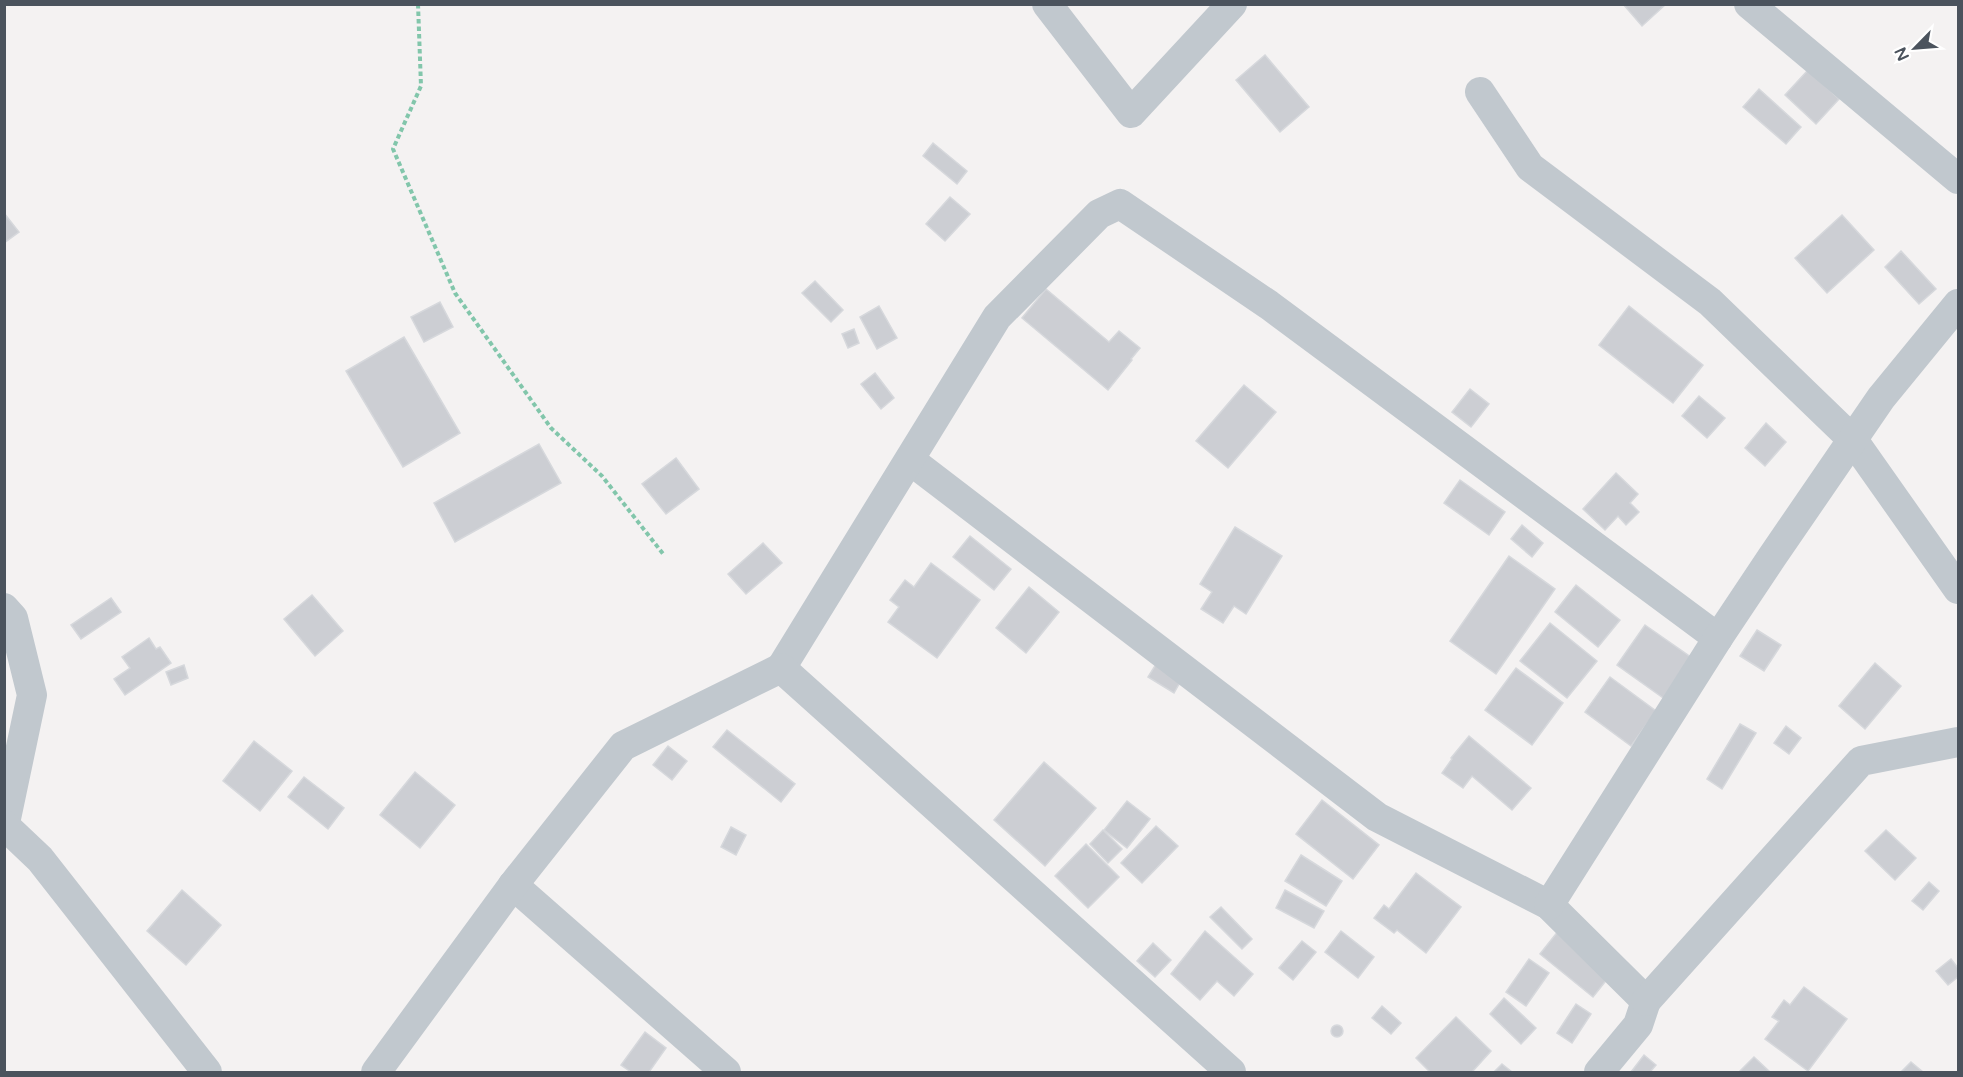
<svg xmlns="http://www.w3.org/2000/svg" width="1963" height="1077" viewBox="0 0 1963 1077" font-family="'Varela Round',sans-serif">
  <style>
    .building { fill: #ccced3; stroke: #d6d8dc; stroke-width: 1.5 }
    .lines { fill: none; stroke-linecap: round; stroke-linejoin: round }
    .path { stroke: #82c6ab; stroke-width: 4; stroke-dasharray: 4.5 3; stroke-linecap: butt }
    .minor { stroke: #c1c8ce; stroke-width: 30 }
  </style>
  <rect width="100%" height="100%" fill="#f4f2f2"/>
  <g class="building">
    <polygon points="1623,4 1666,4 1642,26"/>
    <polygon points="1265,55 1309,107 1280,132 1236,80"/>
    <polygon points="1808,70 1839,99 1816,124 1785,95"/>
    <polygon points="1759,89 1801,127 1786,144 1743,107"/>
    <polygon points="933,143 967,171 957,184 923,156"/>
    <polygon points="950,197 970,214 945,241 926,224"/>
    <polygon points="4,213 19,232 4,243"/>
    <polygon points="1842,215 1874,250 1827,293 1795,258"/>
    <polygon points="1901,251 1936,289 1919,304 1885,267"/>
    <polygon points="815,281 843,310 831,322 802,293"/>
    <polygon points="1046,289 1109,342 1119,331 1140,348 1131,359 1132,360 1108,390 1022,318"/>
    <polygon points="440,302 453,327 424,342 411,317"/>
    <polygon points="879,306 897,338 877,349 860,317"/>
    <polygon points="1629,306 1703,365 1673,403 1599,345"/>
    <polygon points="854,329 859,343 848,348 842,334"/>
    <polygon points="404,337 460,433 403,467 346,371"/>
    <polygon points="875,373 894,398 881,409 861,384"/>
    <polygon points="1244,385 1276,412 1228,468 1196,441"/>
    <polygon points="1470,389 1489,404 1471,427 1452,412"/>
    <polygon points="1699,396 1725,418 1707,438 1682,416"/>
    <polygon points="1766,423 1786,442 1765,466 1745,448"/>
    <polygon points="539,444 561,483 455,542 434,503"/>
    <polygon points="676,458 699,489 666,514 642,484"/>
    <polygon points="1616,473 1638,494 1630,503 1639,512 1626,525 1618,516 1605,530 1583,509"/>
    <polygon points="1460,480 1505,512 1489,535 1444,503"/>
    <polygon points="1522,525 1543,543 1532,557 1511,539"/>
    <polygon points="1235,527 1282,556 1246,614 1234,606 1223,623 1201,609 1212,592 1200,584"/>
    <polygon points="970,536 1011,569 994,590 953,557"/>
    <polygon points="763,543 782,563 746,594 728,574"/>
    <polygon points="1509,556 1555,589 1496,674 1450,641"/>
    <polygon points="931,563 980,600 937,658 888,622 899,607 890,600 905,580 914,587"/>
    <polygon points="1576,585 1620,620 1598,647 1555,612"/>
    <polygon points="1029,587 1059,612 1026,653 996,628"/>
    <polygon points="312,595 343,631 315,656 284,619"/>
    <polygon points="111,598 121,612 81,639 71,625"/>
    <polygon points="1550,623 1597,661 1567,698 1520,661"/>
    <polygon points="1645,625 1695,660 1666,700 1617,665"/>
    <polygon points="1757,630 1781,645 1764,671 1740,656"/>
    <polygon points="149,638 156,649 160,647 171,663 125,695 114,679 130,668 122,657"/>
    <polygon points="1158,661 1183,677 1174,693 1148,677"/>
    <polygon points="1875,663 1901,686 1865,729 1839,706"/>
    <polygon points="184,665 188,678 171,685 166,672"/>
    <polygon points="1516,668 1563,703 1532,745 1485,710"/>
    <polygon points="1610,677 1656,711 1631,746 1585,712"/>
    <polygon points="1740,724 1756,733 1722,789 1707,779"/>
    <polygon points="1786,726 1801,738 1789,754 1774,743"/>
    <polygon points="727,730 795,784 781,802 713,747"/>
    <polygon points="1469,736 1531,788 1512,810 1472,776 1463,788 1442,773 1452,759 1451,758"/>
    <polygon points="254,741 292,771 260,811 223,781"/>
    <polygon points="668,746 687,761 672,780 653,765"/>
    <polygon points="1044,762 1096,808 1045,866 994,820"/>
    <polygon points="415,772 455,805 420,848 380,815"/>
    <polygon points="304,777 344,808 328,829 288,797"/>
    <polygon points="1322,800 1379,845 1353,879 1296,834"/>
    <polygon points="1127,801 1150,819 1127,848 1104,830"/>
    <polygon points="1156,826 1178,846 1142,883 1121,863"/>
    <polygon points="731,827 746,835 736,855 721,847"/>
    <polygon points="1103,830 1122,849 1108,863 1090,844"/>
    <polygon points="1886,830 1916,858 1895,880 1865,851"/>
    <polygon points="1086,844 1119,877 1088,908 1055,876"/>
    <polygon points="1301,855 1342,881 1326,906 1285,881"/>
    <polygon points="1416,873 1461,907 1426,953 1397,930 1394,933 1374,918 1384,905 1389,909"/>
    <polygon points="1929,882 1939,891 1923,910 1912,901"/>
    <polygon points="182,890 221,925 186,965 147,931"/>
    <polygon points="1285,890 1324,911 1314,928 1276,908"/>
    <polygon points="1221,907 1252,939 1242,949 1210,917"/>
    <polygon points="1559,930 1612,973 1593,997 1540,954"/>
    <polygon points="1205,931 1253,974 1234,996 1217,981 1200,1000 1171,974"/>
    <polygon points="1341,931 1374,957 1358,978 1325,952"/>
    <polygon points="1302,941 1316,952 1293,980 1279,968"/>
    <polygon points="1153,943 1171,960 1155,977 1137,961"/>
    <polygon points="1529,959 1549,973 1526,1006 1506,992"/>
    <polygon points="1951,959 1958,968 1958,977 1948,985 1936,971"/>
    <polygon points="1804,987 1847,1019 1808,1071 1765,1039 1779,1021 1772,1017 1784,1000 1790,1005"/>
    <polygon points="1504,998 1536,1028 1521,1044 1490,1014"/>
    <polygon points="1576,1004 1591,1014 1572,1043 1557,1033"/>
    <polygon points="1382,1006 1401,1023 1391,1034 1372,1018"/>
    <polygon points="1456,1017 1491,1051 1472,1072 1430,1072 1416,1058"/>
    <circle cx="1337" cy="1031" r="6"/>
    <polygon points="645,1032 666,1048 649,1072 631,1072 621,1065"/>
    <polygon points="1644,1055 1656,1065 1650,1072 1631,1072"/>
    <polygon points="1754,1057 1770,1072 1739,1072"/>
    <polygon points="1911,1062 1923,1072 1901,1072"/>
    <polygon points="1502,1064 1512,1072 1494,1072"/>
  </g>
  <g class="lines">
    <polyline class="path" points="418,4 421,86 393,149 455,293 551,428 602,476 664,555"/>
    <g class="minor">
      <polyline points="1047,4 1131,113 1232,4"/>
      <polyline points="1749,4 1958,179"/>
      <polyline points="1480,92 1530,167 1710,302 1853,440 1958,589"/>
      <polyline points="910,460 1377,817 1549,905 1646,1001 1638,1025 1599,1072"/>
      <polyline points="4,608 13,618 32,695 4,828"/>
      <polyline points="781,668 997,317 1099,214 1120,204 1269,305 1718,638"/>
      <polyline points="4,825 40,859 207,1072"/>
      <polyline points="513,885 726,1072"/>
      <polyline points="1549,905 1718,638 1772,557 1881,398 1958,304"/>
      <polyline points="1646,1001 1861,761 1958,742"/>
      <polyline points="376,1072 513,885 623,746 781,668 1231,1072"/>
    </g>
  </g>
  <rect width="1963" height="1077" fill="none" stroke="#4b535d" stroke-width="12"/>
  <g transform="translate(1915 48) rotate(245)" stroke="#ffffff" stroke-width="4.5" paint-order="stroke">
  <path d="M0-4.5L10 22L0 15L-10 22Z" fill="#4b535d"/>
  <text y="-9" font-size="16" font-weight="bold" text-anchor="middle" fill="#4b535d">N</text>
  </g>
</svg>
